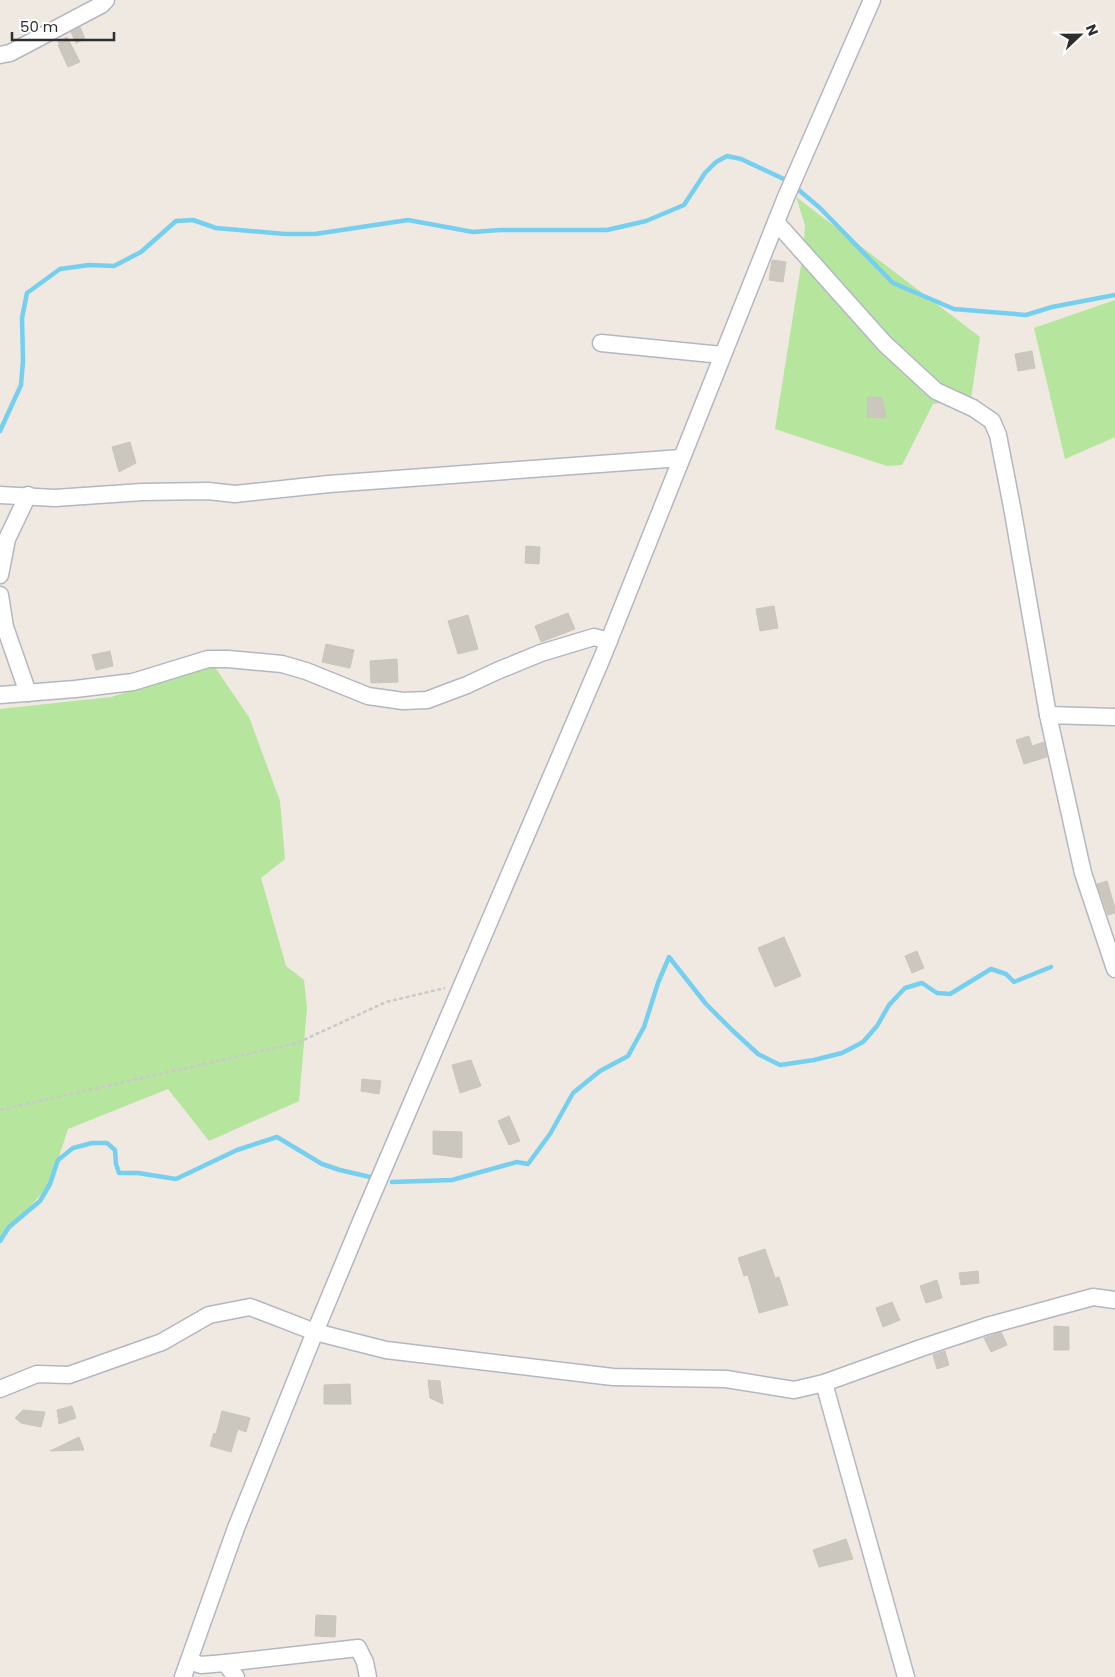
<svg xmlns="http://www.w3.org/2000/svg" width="1115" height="1677" viewBox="0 0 1115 1677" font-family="Poppins,sans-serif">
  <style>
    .green { fill: #b6e59e }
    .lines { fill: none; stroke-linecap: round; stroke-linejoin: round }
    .stream { stroke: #75cff0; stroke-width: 4.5 }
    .building { fill: #cbc7bf; stroke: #cbc5ba }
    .minor-casing { stroke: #b4b7c1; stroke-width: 19 }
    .path { stroke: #c9c9c9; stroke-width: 2.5; stroke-dasharray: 4 2.5; stroke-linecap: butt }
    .minor { stroke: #fff; stroke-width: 16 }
  </style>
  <rect width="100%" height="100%" fill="#efe9e1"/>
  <g class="green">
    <polygon points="796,197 980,337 971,399 933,404 902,465 887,466 775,429 803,253 805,225"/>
    <polygon points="1115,300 1115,437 1065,459 1034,328"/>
    <polygon points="214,666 249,717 280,801 285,859 261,878 286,966 304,980 307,1008 299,1101 209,1141 168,1089 68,1129 50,1184 0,1241 0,709 111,697"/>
  </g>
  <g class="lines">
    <g class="stream">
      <polyline points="794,186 820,208 893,283 954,309 1026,315 1052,307 1115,295"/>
      <polyline points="0,431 21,385 23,361 22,318 27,293 60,269 89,265 114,266 141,252 176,221 193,220 216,228 285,234 315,234 408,220 473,232 500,230 607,230 646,221 684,205 705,173 716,162 727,156 741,159 788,181"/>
      <polyline points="392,1182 452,1180 517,1162 528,1164 550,1134 573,1093 600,1071 628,1056 644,1027 658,983 669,957 706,1004 732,1030 758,1054 780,1065 814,1060 842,1053 863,1042 877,1026 889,1005 905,988 922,983 937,993 950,994 991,969 1006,974 1014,982 1051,967"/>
      <polyline points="0,1241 9,1227 40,1201 50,1184 58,1160 73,1148 92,1143 107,1143 115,1150 116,1164 119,1173 138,1173 176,1179 237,1150 277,1137 322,1164 340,1170 370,1177"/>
    </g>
  </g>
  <g class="building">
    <polygon points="80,27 85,39 76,43 71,32"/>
    <polygon points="67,37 80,62 68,67 58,45 60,45 58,42"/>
    <polygon points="772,260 786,262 783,282 769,280"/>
    <polygon points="1032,351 1035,368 1018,371 1015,354"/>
    <polygon points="868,397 882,398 886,418 867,417"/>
    <polygon points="130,442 136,463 119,472 112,447"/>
    <polygon points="526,546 540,547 539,564 525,563"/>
    <polygon points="774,606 778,628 760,631 756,609"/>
    <polygon points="568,613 575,629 541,642 535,626"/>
    <polygon points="468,615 478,649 458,654 448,621"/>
    <polygon points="326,644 354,650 350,668 322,662"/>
    <polygon points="110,651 113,666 96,670 92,655"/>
    <polygon points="397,659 398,682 371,683 370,661"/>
    <polygon points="1029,736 1032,746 1044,742 1047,757 1024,764 1016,740"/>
    <polygon points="1107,881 1115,908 1115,913 1108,915 1097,884"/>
    <polygon points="784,937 801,976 775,987 758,948"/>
    <polygon points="917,951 924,968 912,973 905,956"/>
    <polygon points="471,1060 481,1086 460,1093 452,1065"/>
    <polygon points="362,1079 381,1081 379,1094 361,1091"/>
    <polygon points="509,1116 520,1141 509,1145 498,1121"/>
    <polygon points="433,1131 462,1132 462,1158 433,1154"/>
    <polygon points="765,1249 775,1278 779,1277 788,1305 759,1313 748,1275 744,1276 738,1258"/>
    <polygon points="978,1271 979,1283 961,1285 959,1273"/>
    <polygon points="937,1280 942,1298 926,1303 920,1286"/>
    <polygon points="892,1302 900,1320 883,1327 876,1308"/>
    <polygon points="1054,1326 1069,1327 1069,1350 1054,1350"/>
    <polygon points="1001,1332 1007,1345 991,1352 984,1338"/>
    <polygon points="945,1351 949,1365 937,1369 933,1355"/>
    <polygon points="428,1380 440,1381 443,1404 430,1398"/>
    <polygon points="350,1384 351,1404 324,1404 324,1385"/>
    <polygon points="72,1406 76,1418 59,1424 57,1410"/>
    <polygon points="23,1410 45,1412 41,1427 21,1423 15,1418"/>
    <polygon points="222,1411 250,1418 246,1432 238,1429 231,1452 210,1446 214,1433 216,1434"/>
    <polygon points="79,1437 84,1450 50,1451"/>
    <polygon points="846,1539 853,1559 819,1567 813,1550"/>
    <polygon points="316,1615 336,1616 335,1637 315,1636"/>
  </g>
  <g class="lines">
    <g class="minor-casing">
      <g id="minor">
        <polyline points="0,55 10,53 101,5 106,0"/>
        <polyline points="776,222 885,344 936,391 973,408 992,421 998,435 1012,507 1048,715"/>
        <polyline points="601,343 722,355"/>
        <polyline points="0,495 55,498 142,492 208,491 235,494 329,484 681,458"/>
        <polyline points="0,575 7,539 28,495"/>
        <polyline points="0,595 5,627 28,693"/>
        <polyline points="0,695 75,689 133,682 208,659 228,659 282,664 306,671 368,696 403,701 427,700 467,685 497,671 541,653 594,637 609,641"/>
        <polyline points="1115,717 1048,715 1083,873 1115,969"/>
        <polyline points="824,1383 906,1677"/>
        <polyline points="0,1389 37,1374 69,1375 162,1342 209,1315 250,1307 315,1332 386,1350 613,1377 726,1379 794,1390 824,1383 921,1348 987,1326 1093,1297 1115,1300"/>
        <polyline points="189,1661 201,1665 225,1663 236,1677"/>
        <polyline points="225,1663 358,1648 365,1662 368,1677"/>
        <polyline points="183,1677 236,1528 315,1332 362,1219 602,658 786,197 872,0"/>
      </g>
    </g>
    <polyline class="path" points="0,1110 297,1043 386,1002 445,988"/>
    <use href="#minor" class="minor"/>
  </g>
  <g transform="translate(1080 35) rotate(68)" stroke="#ffffff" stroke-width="4" paint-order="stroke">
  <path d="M0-4L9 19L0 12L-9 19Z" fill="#2e2e2e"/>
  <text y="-8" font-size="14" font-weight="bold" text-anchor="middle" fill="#2e2e2e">N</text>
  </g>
  <path d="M12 32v8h102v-8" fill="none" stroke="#2e2e2e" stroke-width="2.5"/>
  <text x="20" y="32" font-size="15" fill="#2e2e2e" stroke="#ffffff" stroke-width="4" paint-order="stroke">50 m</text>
</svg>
